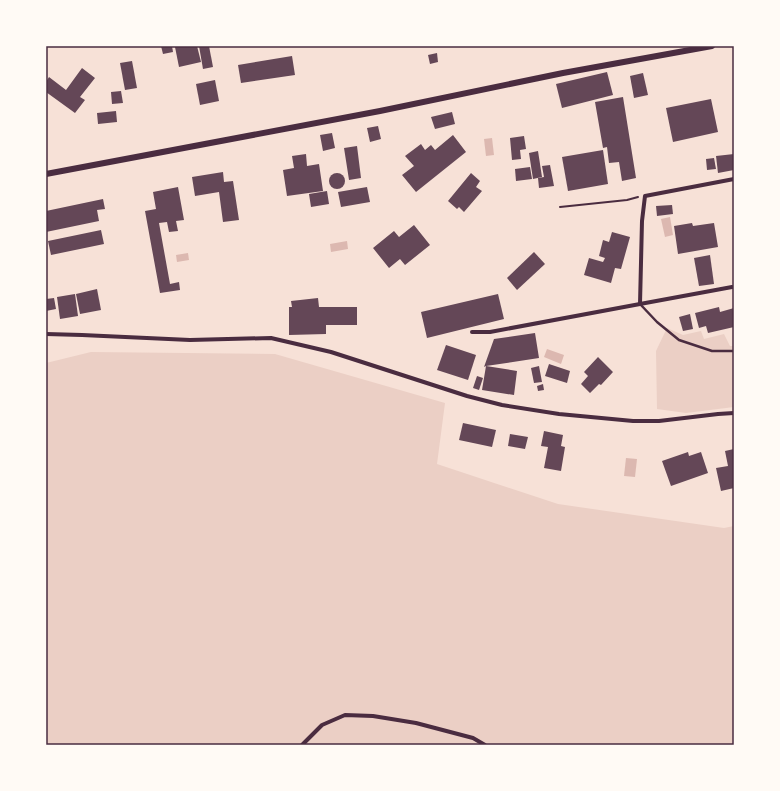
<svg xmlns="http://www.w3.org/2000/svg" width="780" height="791" viewBox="0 0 780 791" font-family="'Asap Condensed',sans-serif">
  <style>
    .green { fill: #ebcfc5 }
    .water { fill: #dcb8b0 }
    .building { fill: #644757 }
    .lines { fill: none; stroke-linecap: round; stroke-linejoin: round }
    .path { stroke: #4a2c40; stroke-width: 2 }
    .service { stroke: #4a2c40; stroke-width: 2.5 }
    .minor { stroke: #4a2c40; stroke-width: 4 }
    .tertiary { stroke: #4a2c40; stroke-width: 6 }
    .neatline { fill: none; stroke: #4a2c40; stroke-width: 1.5 }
  </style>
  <rect width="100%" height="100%" fill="#f7e1d7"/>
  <g class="green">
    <polygon points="667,328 683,335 701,331 704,339 724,334 730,346 734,346 734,407 686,413 657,409 656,351"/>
    <polygon points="91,352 275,354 445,403 437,464 558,504 724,528 734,526 734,745 46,745 46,363"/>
  </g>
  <g class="water">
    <polygon points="492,138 494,155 486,156 484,139"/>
    <polygon points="670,217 673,235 665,237 661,219"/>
    <polygon points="347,241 348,249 331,252 330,244"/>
    <polygon points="188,253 189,260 177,262 176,255"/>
    <polygon points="547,349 564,355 561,364 544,357"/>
    <polygon points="626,458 637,459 635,477 624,476"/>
  </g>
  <g class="building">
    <polygon points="161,46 172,46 173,52 163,54"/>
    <polygon points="178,46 197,46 201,62 179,67 175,47"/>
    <polygon points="199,46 209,46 213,67 203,69"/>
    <polygon points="437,53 438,62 430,64 428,55"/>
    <polygon points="292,56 295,75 241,83 238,65"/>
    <polygon points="132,61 137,88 125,90 120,63"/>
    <polygon points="82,68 95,78 80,97 85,100 75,113 46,92 46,82 49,77 66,90"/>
    <polygon points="607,72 613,95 562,108 556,84"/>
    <polygon points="643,73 648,95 634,98 630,76"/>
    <polygon points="215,80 219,101 200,105 196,84"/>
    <polygon points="121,91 123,103 112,104 111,92"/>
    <polygon points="623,97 636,178 622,181 619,162 609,163 607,147 603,148 595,102"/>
    <polygon points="711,99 718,132 673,142 666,108"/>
    <polygon points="116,111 117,122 98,124 97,113"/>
    <polygon points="452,112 455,124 435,129 431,117"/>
    <polygon points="378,126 381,139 370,142 367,128"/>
    <polygon points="332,133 335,148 323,151 320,135"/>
    <polygon points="453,135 466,152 416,192 402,175 414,166 405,156 421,144 425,150 431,145 435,150"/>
    <polygon points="524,136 526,149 520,150 521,159 512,160 510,138"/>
    <polygon points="357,146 361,178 349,180 344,148"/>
    <polygon points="603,150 608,184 568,191 562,157"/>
    <polygon points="538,151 542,177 533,179 529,153"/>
    <polygon points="306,154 307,166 319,164 323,191 287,196 283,170 294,168 292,156"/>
    <polygon points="734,154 734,170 718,173 716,156"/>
    <polygon points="714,158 716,169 707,170 706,159"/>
    <polygon points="550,165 554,186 539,188 538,178 544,177 542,166"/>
    <polygon points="530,167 532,179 516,181 515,169"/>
    <polygon points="223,172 224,182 233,181 239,220 223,222 219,192 195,196 192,177"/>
    <circle cx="337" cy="181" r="8"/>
    <polygon points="471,173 480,181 476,187 482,191 464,212 459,207 457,209 448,201"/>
    <polygon points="178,187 184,220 176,221 178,231 169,232 167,222 159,223 170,284 179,282 180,290 160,293 145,211 156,209 153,192"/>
    <polygon points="367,187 370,202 341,207 338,192"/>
    <polygon points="327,191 329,204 311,207 309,194"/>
    <polygon points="103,199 105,209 97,210 99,221 46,232 46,211"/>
    <polygon points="672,205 673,214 657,216 656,206"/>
    <polygon points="692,223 693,226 714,223 718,247 678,254 674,226"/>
    <polygon points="414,225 430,245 405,265 400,259 389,268 373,248 394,231 399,237"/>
    <polygon points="101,230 104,244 51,255 48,241"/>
    <polygon points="612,232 630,237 621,269 615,268 611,283 584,275 589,258 603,262 605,258 599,256 603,240 609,242"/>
    <polygon points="534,252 545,264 517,290 507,278"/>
    <polygon points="710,255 714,284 699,286 694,258"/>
    <polygon points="97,289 101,310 80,314 76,294"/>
    <polygon points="75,294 78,316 60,319 57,297"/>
    <polygon points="498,294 504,319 427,338 421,312"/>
    <polygon points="54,298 56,309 46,311 46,299"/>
    <polygon points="318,298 319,307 357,307 357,325 326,325 326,334 289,335 289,307 292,307 291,301"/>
    <polygon points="719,307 720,312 734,308 734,327 708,333 706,326 699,328 695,313"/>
    <polygon points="690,314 693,329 683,331 679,317"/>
    <polygon points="535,333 539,358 486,366 517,371 514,395 482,390 486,366 484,367 494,339"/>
    <polygon points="446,345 476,355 468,380 437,370"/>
    <polygon points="598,357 613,372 601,385 599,384 590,393 581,384 588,376 584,372"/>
    <polygon points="549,364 570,371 567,383 545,376"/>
    <polygon points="539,366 542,382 534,383 531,368"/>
    <polygon points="477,376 483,378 479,390 473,388"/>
    <polygon points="543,384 544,390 538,391 537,386"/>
    <polygon points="463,423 496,430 492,447 459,440"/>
    <polygon points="544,431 563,435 561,446 565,447 561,471 544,468 548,447 541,446"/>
    <polygon points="510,434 528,437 525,449 508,446"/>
    <polygon points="734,449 734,488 721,491 716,468 728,466 725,451"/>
    <polygon points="688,452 689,456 701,452 708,473 671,486 662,461"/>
  </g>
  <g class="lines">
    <polyline class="path" points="560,207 627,200 638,197"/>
    <polyline class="service" points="640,304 657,322 679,340 712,351 734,351"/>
    <g class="minor">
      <polyline points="640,304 642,221 645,196 734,179"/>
      <polyline points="472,332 490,332 640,304 732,287"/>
      <polyline points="46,334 82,335 190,340 271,338 331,352 467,396 502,405 559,414 633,421 659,421 718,414 734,413"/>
      <polyline points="302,745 322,725 345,715 373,716 416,723 473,738 485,745"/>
    </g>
    <polyline class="tertiary" points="46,174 380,111 563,73 712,46"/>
  </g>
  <rect width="780" height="791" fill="none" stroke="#fffaf5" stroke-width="94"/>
  <rect x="47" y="47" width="686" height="697" class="neatline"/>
</svg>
